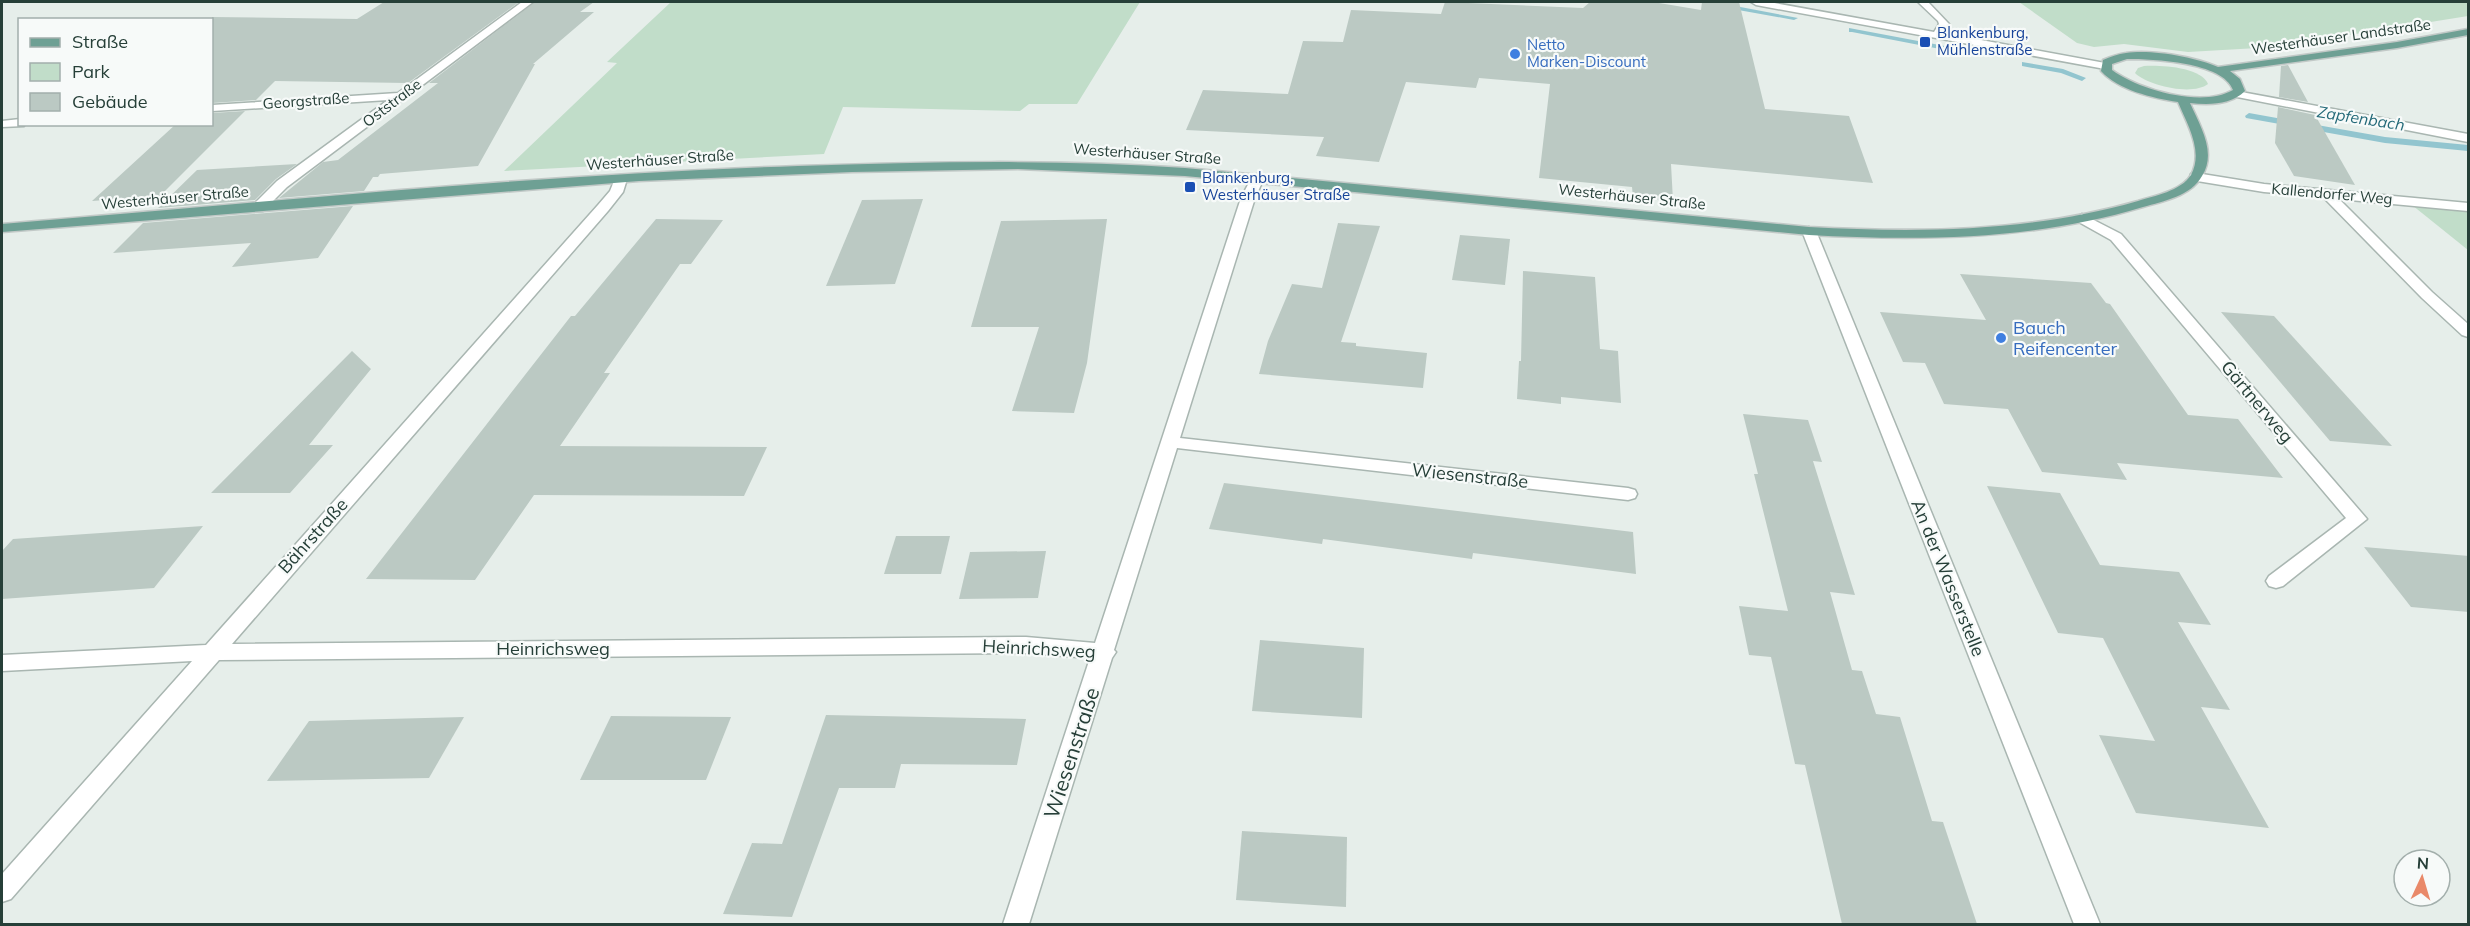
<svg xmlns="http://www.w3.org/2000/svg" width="2470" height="926" viewBox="0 0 2470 926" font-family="Mulish,sans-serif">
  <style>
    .green { fill: #c1ddc9 }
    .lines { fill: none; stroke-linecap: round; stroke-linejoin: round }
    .stream { fill: #92c5cf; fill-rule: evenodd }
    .building { fill: #bbc9c3 }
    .minor-casing { stroke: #a9b6b1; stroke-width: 3 }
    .major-casing { stroke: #c2c9c7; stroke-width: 3 }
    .minor { fill: #fff; fill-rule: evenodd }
    .major { fill: #6ea094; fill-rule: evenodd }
    .transit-dot { fill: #1a4fb4; stroke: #f7faf9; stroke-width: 2 }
    .shop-dot { fill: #3f7fe0; stroke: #f7faf9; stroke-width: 2 }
    .labels { text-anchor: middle; stroke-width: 4.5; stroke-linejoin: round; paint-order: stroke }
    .far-transit-label { font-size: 15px; fill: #164399; stroke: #f7faf9; text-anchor: start }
    .far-street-label { font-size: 15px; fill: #263f38; stroke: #f7faf9 }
    .far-shop-label { font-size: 15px; fill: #366cbe; stroke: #f7faf9; text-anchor: start }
    .far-water-label { font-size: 16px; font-style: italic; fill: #236978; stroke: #f7faf9 }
    .shop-label { font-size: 18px; fill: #366cbe; stroke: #f7faf9; text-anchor: start }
    .street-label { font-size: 18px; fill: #263f38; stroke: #f7faf9 }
    .near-street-label { font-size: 21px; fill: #263f38; stroke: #f7faf9 }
  </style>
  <rect width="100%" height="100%" fill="#e6eeea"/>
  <g class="green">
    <polygon points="671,2 1140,2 1077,104 1029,104 1020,111 843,107 824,154 504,171 617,63 607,62"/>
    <polygon points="2019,2 2468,2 2468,16 2275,47 2188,52 2124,44 2094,47 2077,43"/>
    <path d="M2144,66C2161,65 2201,67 2208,84C2193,96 2148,86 2135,73L2138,68Z"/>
    <polygon points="2407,201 2468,207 2468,250"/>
  </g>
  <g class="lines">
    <g class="stream">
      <polygon points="1702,2 1714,2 1798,18 1794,20 1705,4"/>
      <polygon points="1849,28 1966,50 1970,52 1966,54 1852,32 1849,32"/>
      <polygon points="2022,62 2063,69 2086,78 2082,81 2061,73 2022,66"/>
      <polygon points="2249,113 2385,137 2468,145 2468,151 2385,143 2246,118 2245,116"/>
    </g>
  </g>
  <g class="building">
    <polygon points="384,2 519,2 408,83 275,81 256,100 212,103 212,17 357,19"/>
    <polygon points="535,2 594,2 580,12 594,12 533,64 535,64 478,166 380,174 378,177 373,177 364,191 279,198 323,162 338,160 438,83 429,83"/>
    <polygon points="1445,2 1583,8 1590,2 1653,2 1701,10 1702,2 1739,2 1765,109 1849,116 1873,183 1671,164 1673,201 1633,197 1632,187 1539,178 1550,84 1479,78 1476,88 1406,82 1379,162 1316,156 1324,137 1186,130 1203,90 1288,94 1303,41 1343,42 1351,10 1441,14"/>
    <polygon points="2288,65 2308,102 2279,97 2281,66"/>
    <polygon points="2278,107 2315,115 2355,185 2294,176 2275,143"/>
    <polygon points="245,111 160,196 92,201 176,124 212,124 212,113"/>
    <polygon points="297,164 276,179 255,200 158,208 197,170"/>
    <polygon points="923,199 895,284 826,286 862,200"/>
    <polygon points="353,206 318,258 232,267 251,243 113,253 143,223"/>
    <polygon points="656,219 723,220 691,264 680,264 604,373 610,373 560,446 767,447 744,496 534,495 475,580 366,579 571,316 575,316"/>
    <polygon points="1107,219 1087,363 1074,413 1012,411 1039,327 971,327 1001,221"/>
    <polygon points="1338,223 1380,226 1341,342 1356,343 1356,346 1427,353 1423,388 1259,374 1268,341 1292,284 1322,288"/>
    <polygon points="1460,235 1510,239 1505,285 1452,280"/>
    <polygon points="1523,271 1595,277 1600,349 1618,351 1621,403 1561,397 1561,404 1517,399 1519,361 1521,361"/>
    <polygon points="1960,274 2091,283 2106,303 2110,304 2188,415 2238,419 2283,478 2117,463 2127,480 2042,472 2008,409 1944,404 1925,363 1903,362 1880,312 1986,320"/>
    <polygon points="2221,312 2274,316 2392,446 2330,441"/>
    <polygon points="352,351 371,369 309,445 333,445 290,493 211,493"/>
    <polygon points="1743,414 1808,420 1822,462 1813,461 1855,595 1830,592 1852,670 1862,671 1876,714 1900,717 1932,821 1943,822 1977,924 1842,924 1805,765 1795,764 1771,657 1749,655 1739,606 1788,611 1754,474 1758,474"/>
    <polygon points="1224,483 1633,532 1636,574 1473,553 1472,559 1323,539 1322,544 1209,529"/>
    <polygon points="1987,486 2060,493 2100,565 2179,572 2211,625 2178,622 2230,710 2201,707 2269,828 2136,813 2099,735 2155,741 2103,638 2058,633"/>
    <polygon points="203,526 154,588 2,599 2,551 13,539"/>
    <polygon points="896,536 950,536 941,574 884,574"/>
    <polygon points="2364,547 2469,556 2469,612 2411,607"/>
    <polygon points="1046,551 1038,598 959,599 970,552"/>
    <polygon points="1260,640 1364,648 1362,718 1252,711"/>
    <polygon points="826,715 1026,719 1017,765 901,764 895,788 839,788 792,917 723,914 752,843 782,844"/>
    <polygon points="611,716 731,717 706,780 580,780"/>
    <polygon points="464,717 429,778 267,781 309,721"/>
    <polygon points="1242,831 1347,837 1346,907 1236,900"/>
  </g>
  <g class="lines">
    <g class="minor-casing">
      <g id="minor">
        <polygon points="522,2 533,2 287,187 263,211 253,211 251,208 253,205 277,181 388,100 212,111 212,105 398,93"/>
        <polygon points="1751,2 1769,2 1934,32 1939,24 1938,21 1918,2 1928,2 1949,24 1943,33 2105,63 2110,66 2105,69 1756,5"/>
        <polygon points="2236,91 2468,134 2468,142 2232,96 2232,92"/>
        <polygon points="20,119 20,124 24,126 2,127 2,121"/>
        <polygon points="2196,173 2264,184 2468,203 2468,211 2339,199 2432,292 2468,324 2468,337 2462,335 2422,298 2323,197 2264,192 2191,180 2190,177 2191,174"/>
        <polygon points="1258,174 1264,178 1255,198 1180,438 1628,488 1635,490 1637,494 1635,498 1628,500 1177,448 1114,650 1116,652 1112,658 1029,924 1003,924 1090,658 1026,653 219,660 11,899 2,902 2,874 192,661 2,671 2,655 206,645 598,205 610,191 616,176 621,175 627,179 623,192 608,211 232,644 1026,637 1095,643 1241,198 1253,175"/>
        <polygon points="2082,214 2121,234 2367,519 2283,586 2276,588 2269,586 2266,581 2269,576 2346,518 2111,240 2077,221 2075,218"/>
        <polygon points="1809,227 1816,231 2100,924 2074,924 1802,231"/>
      </g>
    </g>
    <g class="major-casing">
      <path id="major" d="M2468,29V35L2397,48L2230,71L2240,79L2245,91C2231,105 2209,105 2190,103C2200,126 2217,152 2202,176C2191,196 2164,201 2143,207C2034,240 1922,241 1809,235L1185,176L1018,169L852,172L639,181L2,232V224C267,202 532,175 798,166C927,162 1056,159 1185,168L1809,227C1920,233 2030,232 2138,201C2154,196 2181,191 2191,175C2204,151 2187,124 2178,102C2152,98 2118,90 2101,71L2103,60C2110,57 2118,54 2126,53C2151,49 2195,57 2218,67L2397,42ZM2127,59C2153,59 2223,62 2233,90C2202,108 2139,90 2112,70V64Z"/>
    </g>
    <use href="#minor" class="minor"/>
    <use href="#major" class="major"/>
  </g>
  <g class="transit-dot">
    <rect x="1919" y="36" width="12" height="12" rx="3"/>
    <rect x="1184" y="181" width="12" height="12" rx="3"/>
  </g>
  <g class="shop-dot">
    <circle cx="1515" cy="54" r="6"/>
    <circle cx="2001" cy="338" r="6"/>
  </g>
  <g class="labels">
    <g class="far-transit-label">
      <text x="1937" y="38">Blankenburg,<tspan x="1937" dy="17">Mühlenstraße</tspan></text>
      <text x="1202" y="183">Blankenburg,<tspan x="1202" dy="17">Westerhäuser Straße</tspan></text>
    </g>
    <g class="far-street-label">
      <text transform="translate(2341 37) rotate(-8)" y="5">Westerhäuser Landstraße</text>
      <text transform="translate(306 101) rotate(-4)" y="5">Georgstraße</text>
      <text transform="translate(392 103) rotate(-37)" y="5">Oststraße</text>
      <text transform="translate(1147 154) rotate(4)" y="5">Westerhäuser Straße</text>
      <text transform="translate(660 160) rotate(-4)" y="5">Westerhäuser Straße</text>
      <text transform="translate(2332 194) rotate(5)" y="5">Kallendorfer Weg</text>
      <text transform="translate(1632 197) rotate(6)" y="5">Westerhäuser Straße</text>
      <text transform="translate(175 198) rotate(-5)" y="5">Westerhäuser Straße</text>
    </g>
    <g class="far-shop-label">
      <text x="1527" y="50">Netto<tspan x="1527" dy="17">Marken-Discount</tspan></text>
    </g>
    <g class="far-water-label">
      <text transform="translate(2361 118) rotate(9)" y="6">Zapfenbach</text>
    </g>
    <g class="shop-label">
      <text x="2013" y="334">Bauch<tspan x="2013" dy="21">Reifencenter</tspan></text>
    </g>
    <g class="street-label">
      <text transform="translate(2257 402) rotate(50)" y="6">Gärtnerweg</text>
      <text transform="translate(1470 476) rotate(6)" y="6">Wiesenstraße</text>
      <text transform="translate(313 536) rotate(-48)" y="6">Bährstraße</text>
      <text transform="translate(1948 578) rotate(68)" y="6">An der Wasserstelle</text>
      <text x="553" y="655">Heinrichsweg</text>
      <text transform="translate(1039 649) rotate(3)" y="6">Heinrichsweg</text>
    </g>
    <g class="near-street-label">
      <text transform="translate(1072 753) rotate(-72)" y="7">Wiesenstraße</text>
    </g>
  </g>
  <rect width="2470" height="926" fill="none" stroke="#263f38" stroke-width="6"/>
  <rect x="18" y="18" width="195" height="108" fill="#f7faf9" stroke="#a3afac" stroke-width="1.5"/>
  <rect x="30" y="38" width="30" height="9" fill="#6ea094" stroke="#a3afac" stroke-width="1.5"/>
  <text x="72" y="48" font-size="18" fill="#263f38">Straße</text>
  <rect x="30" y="63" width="30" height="18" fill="#c1ddc9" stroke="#a3afac" stroke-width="1.5"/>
  <text x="72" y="78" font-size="18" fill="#263f38">Park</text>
  <rect x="30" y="93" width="30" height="18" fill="#bbc9c3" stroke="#a3afac" stroke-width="1.5"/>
  <text x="72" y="108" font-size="18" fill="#263f38">Gebäude</text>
  <g transform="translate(2422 878) rotate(4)"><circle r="28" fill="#f7faf9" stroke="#a3afac" stroke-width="1.5"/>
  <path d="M0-4.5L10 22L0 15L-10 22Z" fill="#e98969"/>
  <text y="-9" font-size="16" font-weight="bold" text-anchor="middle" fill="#263f38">N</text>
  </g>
</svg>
